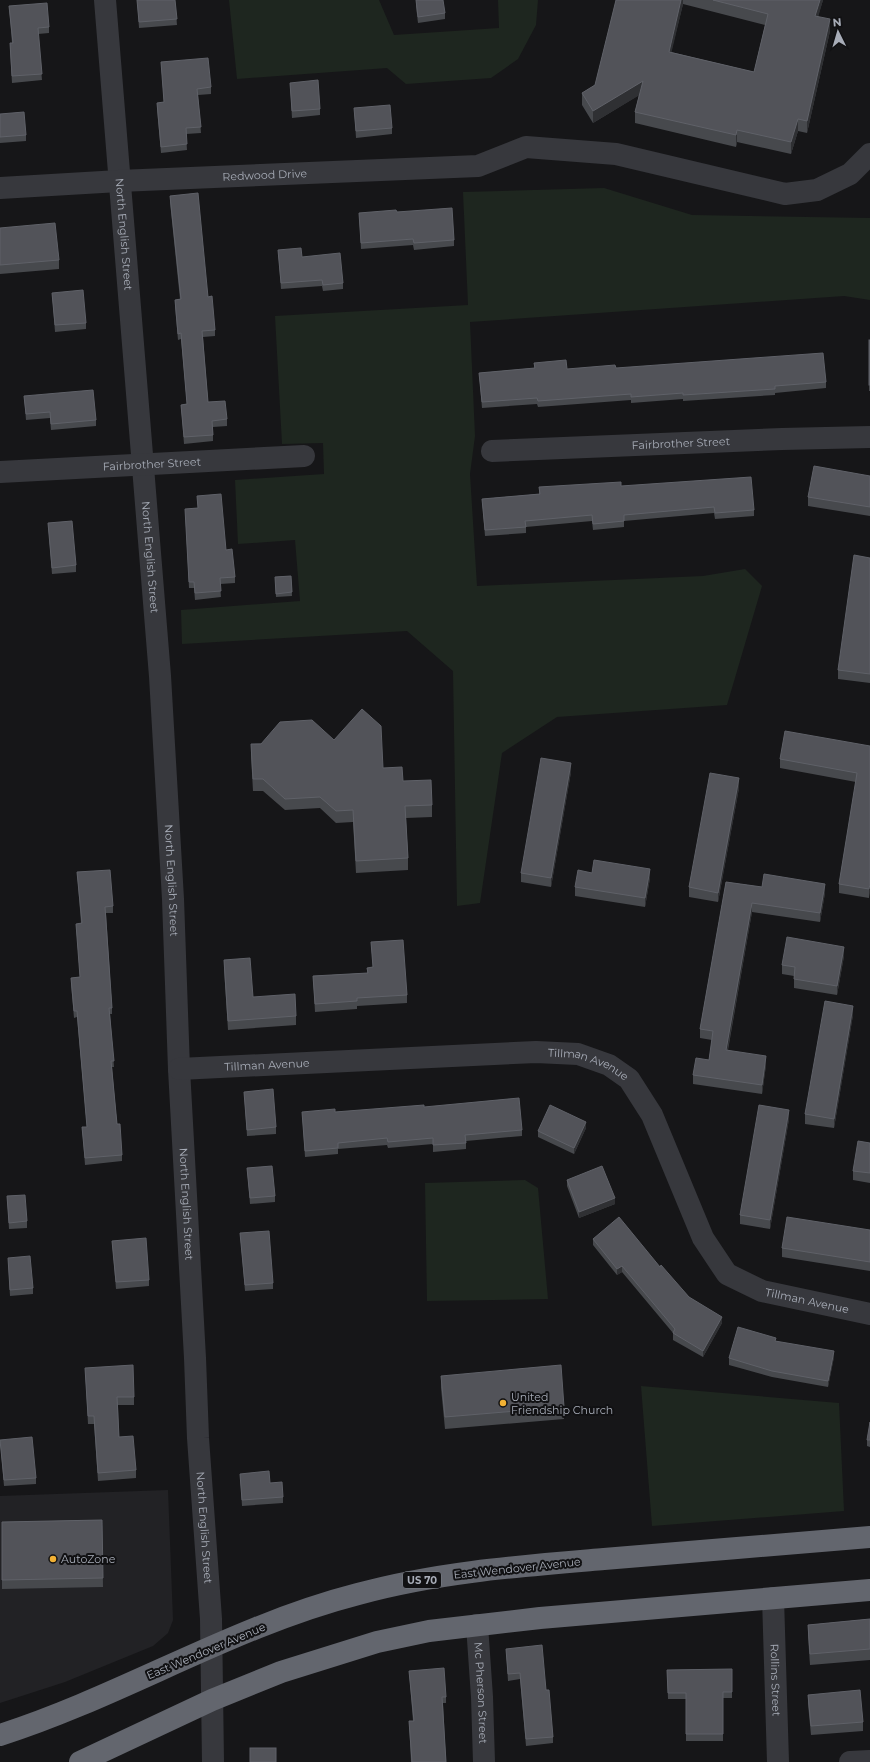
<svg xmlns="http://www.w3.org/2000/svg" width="870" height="1762" viewBox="0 0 870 1762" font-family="Montserrat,sans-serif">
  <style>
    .built { fill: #222225 }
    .green { fill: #1e261f }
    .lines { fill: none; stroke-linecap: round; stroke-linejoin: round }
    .minor { stroke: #37383d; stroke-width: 22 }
    .highway { stroke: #63666e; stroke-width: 22 }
    .wall { fill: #47494d; fill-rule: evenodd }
    .shaded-wall { fill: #2f3033 }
    .building { fill: #525359; stroke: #5f6168 }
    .poi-dot { fill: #f2b134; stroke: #111113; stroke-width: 1.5 }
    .labels { text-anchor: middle; stroke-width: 4; stroke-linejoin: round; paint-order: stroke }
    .shield { fill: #111113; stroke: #7b7e86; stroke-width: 1 }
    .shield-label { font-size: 10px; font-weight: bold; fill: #a8adb8 }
    .street-label { font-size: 11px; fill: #a8adb8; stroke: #111113 }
    .poi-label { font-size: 11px; fill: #a8adb8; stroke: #111113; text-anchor: start }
  </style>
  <rect width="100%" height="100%" fill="#161618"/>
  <polygon class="built" points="168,1490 173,1620 168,1633 153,1646 65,1682 0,1703 0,1496"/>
  <g class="green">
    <polygon points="229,0 379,0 394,35 499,28 498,0 538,0 536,25 518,59 491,78 406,84 387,68 237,79"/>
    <polygon points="604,188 692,215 870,218 870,300 844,296 470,322 475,436 470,474 477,586 703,576 745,569 762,586 727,705 557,717 502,753 480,903 457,906 453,671 407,631 182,644 181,610 300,601 295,540 238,544 235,480 324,474 323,443 282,444 275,316 468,305 463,192"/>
    <polygon points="525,1180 538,1188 548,1299 427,1301 425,1183"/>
    <polygon points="641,1386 839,1403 844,1511 652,1526"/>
  </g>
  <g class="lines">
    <g class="minor">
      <path id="s1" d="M105,0L160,676L173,899L179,1069L195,1358L198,1438L211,1619L213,1762"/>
      <path id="s2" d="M0,188L119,181L478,166L526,147L616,154L785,194L817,190L850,174L870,154"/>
      <path id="s3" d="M492,451L782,439L870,437"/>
      <path id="s4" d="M0,472L304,456"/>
      <path id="s5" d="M179,1069L536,1052L578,1054L609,1065L629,1079L652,1115L703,1238L727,1274L762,1291L870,1314"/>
      <path id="s6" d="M773,1598L778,1762"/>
      <path id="s7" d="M477,1625L482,1697L484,1762"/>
      <polyline points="850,1762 870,1761"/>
    </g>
    <g class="highway">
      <path d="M0,1735C122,1696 233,1626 358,1594C438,1572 521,1566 604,1559C693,1552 781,1544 870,1537"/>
      <polyline points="80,1762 212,1700 281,1672 377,1642 429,1631 540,1618 870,1590"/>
    </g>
  </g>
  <g class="wall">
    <polygon points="137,0 175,0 177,25 139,28"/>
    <polygon points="416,0 445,13 445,19 418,23 416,6"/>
    <path d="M616,0H823L818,16L830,31L807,133L798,131L791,154L737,142L736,147L635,123V112L639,95L593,123L582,105V93L595,85ZM683,4L765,25L754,72L671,52Z"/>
    <polygon points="9,6 49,27 49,33 38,34 42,80 12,83 10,49 10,43 12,43"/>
    <polygon points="161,62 211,87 211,94 198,95 201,133 186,134 187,150 161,153 157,109 157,103 164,102"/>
    <polygon points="290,83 320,109 320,115 292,118"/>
    <polygon points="354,108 392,128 392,134 356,138"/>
    <polygon points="0,114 26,135 26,141 0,143"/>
    <polygon points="170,196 208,297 215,330 215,336 203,337 208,402 227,419 227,426 213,427 213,441 184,444 181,405 187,404 181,339 178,340 175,306 175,300 180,299 170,202"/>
    <polygon points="397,212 454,240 454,246 414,250 413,245 361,249 359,213"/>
    <polygon points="0,228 59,260 59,269 0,274"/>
    <polygon points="278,250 343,283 343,289 323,291 322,286 281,289"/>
    <polygon points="52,293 86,323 86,329 55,332"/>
    <rect x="869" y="340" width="1" height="51"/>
    <polygon points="534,363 567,369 616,368 826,382 826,388 775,393 775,395 683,401 683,399 631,403 631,400 538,407 537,404 482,408 479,373 534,368"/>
    <polygon points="24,396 96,420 96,426 51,430 50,418 26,420"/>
    <polygon points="870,476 870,516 808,506 808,497"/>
    <polygon points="621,486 754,510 754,516 715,519 714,513 624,521 624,527 593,530 592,521 526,527 526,533 485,536 482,499 539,494 539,487"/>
    <polygon points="197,496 226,550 235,577 235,583 220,584 221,597 195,600 194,588 189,588 185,509 198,508"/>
    <polygon points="48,523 76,565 76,572 52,574"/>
    <polygon points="870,558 870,683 838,679 838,670"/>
    <polygon points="291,576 292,596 276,597 275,577"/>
    <polygon points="334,740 383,768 403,781 432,805 432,817 406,818 408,858 408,870 356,873 353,822 336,823 320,808 285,810 263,791 253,791 251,756 251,744"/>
    <polygon points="870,746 869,898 839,893 839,884 856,782 780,768 780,759"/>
    <polygon points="571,772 551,887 521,882 521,873"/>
    <polygon points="739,788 718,902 689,897 689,887"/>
    <polygon points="77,872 113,906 113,913 106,913 112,1008 112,1014 110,1014 114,1067 112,1067 117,1124 122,1155 122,1161 85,1165 82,1127 87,1127 77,1017 74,1018 71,984 71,978 80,977 76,924 81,923"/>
    <polygon points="592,873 650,878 645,907 575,896 575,887"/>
    <polygon points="726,882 762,887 825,893 820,922 752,912 728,1050 766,1065 762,1094 693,1084 693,1075 709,1060 712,1040 700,1038 700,1029"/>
    <polygon points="371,942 407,995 407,1003 357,1006 357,1009 315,1012 313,976 367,973 367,968 373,967"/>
    <polygon points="844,956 837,995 794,988 794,976 782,974 782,965"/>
    <polygon points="224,960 253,997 296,1016 296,1025 228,1030 224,969"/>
    <polygon points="853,1015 834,1128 805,1124 805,1114"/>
    <polygon points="244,1092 276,1127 276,1134 247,1136"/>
    <polygon points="424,1107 522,1130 522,1136 466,1141 466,1149 433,1152 433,1144 388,1148 387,1145 338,1149 338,1154 305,1157 302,1112 335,1112"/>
    <polygon points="789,1119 770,1229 740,1224 740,1215"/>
    <polygon points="586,1128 574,1154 538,1137 538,1131"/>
    <polygon points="870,1143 870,1183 853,1180 853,1171"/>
    <polygon points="247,1168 275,1196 275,1202 250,1204"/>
    <polygon points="567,1180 615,1204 579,1218 567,1186"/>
    <polygon points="7,1196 27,1221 27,1228 9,1229"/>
    <polygon points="870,1230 870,1271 782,1257 782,1248"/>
    <polygon points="240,1233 273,1283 273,1289 245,1291"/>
    <polygon points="593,1239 660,1267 689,1297 722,1323 703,1357 673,1340 673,1333 622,1272 617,1275 593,1245"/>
    <polygon points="112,1241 149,1280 149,1286 116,1289"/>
    <polygon points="8,1258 33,1288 33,1294 10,1296"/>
    <polygon points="834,1357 828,1387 772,1377 729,1365 729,1358"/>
    <polygon points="85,1368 134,1397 134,1405 118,1405 119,1437 136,1470 136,1478 98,1481 94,1424 88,1424"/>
    <polygon points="441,1376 564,1407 564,1419 445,1429 441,1388"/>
    <polygon points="870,1422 870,1447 867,1446 867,1440"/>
    <polygon points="0,1440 36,1478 36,1484 4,1486"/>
    <polygon points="240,1474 270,1483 283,1497 283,1503 242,1506"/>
    <polygon points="102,1520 103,1587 2,1589 2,1522"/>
    <polygon points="870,1619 870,1660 810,1665 808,1636 808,1625"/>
    <polygon points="506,1649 546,1690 553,1737 553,1743 526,1746 520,1679 508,1681"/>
    <polygon points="732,1669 732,1698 723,1698 723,1741 686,1741 686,1699 668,1699 667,1670"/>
    <polygon points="409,1671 446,1697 446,1703 443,1703 446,1762 411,1762 409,1721 413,1721"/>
    <polygon points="808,1695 863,1722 863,1731 811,1735 808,1704"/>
  </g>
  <g class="shaded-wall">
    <polygon points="681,0 683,0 683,4 669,63 669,52"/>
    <polygon points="820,0 823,0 815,28 815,16"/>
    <polygon points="830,19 830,31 807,133 807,121"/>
    <polygon points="643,81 643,93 593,123 593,111"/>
    <polygon points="798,119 798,131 791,154 791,142"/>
    <polygon points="737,130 737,142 736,147 736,135"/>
    <polygon points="571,763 571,772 551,887 551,878"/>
    <polygon points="739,778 739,788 718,902 718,893"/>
    <polygon points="650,869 650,878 645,907 645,898"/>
    <polygon points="825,884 825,893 820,922 820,913"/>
    <polygon points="870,884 870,893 869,898 869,889"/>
    <polygon points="752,903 752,912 726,1059 726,1050"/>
    <polygon points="844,947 844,956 837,995 837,986"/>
    <polygon points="853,1006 853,1015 834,1128 834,1119"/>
    <polygon points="766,1056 766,1065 762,1094 762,1085"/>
    <polygon points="789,1110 789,1119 770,1229 770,1220"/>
    <polygon points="586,1122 586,1128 574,1154 574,1148"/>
    <polygon points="615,1198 615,1204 579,1218 579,1212"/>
    <polygon points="622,1266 622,1272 617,1275 617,1269"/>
    <polygon points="722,1317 722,1323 703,1357 703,1351"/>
    <polygon points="834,1351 834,1357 828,1387 828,1381"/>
  </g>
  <g class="building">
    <polygon points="137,0 175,0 177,19 139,22"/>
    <polygon points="416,0 443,0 445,13 418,17"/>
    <polygon points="616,0 681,0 669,52 754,72 768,14 713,0 820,0 815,16 830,19 807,121 798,119 791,142 737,130 736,135 635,112 643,81 593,111 582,93 595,85"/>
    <polygon points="47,3 49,27 38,28 42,74 12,76 10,43 13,43 9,6"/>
    <polygon points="208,58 211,87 197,89 201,127 186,128 187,144 161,147 157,103 164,102 161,62"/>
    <polygon points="318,80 320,109 292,111 290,83"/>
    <polygon points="390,105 392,128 356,131 354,108"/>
    <polygon points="24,112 26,135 0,137 0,114"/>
    <polygon points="198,193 208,297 212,296 215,330 202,331 208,402 225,401 227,419 212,421 213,435 184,437 181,405 187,404 181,333 178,334 175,300 181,299 170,196"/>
    <polygon points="452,208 454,240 414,243 413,239 361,243 359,213 396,210 397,212"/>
    <polygon points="55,223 59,260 0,265 0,228"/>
    <polygon points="301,248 302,257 340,253 343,283 323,285 322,280 281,283 278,250"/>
    <polygon points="83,290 86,323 55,325 52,293"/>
    <rect x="869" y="340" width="1" height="45"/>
    <polygon points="823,353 826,382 775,386 775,389 683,395 683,393 631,397 631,394 538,401 537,398 482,402 479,373 535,368 534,363 566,360 567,369 615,365 616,368"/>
    <polygon points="93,390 96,420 51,424 50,412 26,414 24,396"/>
    <polygon points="814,466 870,476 870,507 808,497"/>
    <polygon points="751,477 754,510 715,513 714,507 624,515 624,521 593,524 592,515 525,521 526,527 485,530 482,499 540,494 539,487 621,482 621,486"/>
    <polygon points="221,494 226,550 232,549 235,577 220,578 221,591 195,593 194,582 189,582 185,509 198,508 197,496"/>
    <polygon points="72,521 76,565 52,568 48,523"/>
    <polygon points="854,555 870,558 870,674 838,670"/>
    <polygon points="291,576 292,592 276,594 275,577"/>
    <polygon points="362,709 381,726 383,768 402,767 403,781 431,780 432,805 405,806 408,858 356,861 353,810 336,811 320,797 285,799 263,779 253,779 251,744 261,744 280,722 312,720 334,740"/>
    <polygon points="785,731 870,746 870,884 869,889 839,884 857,773 780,759"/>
    <polygon points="541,758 571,763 551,878 521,873"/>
    <polygon points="710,773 739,778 718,893 689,887"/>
    <polygon points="594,860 650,869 645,898 575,887 578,870 592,873"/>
    <polygon points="110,870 113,906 105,907 112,1008 109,1008 114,1061 111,1061 117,1124 120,1124 122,1155 85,1158 82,1127 87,1127 77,1011 74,1011 71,978 80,977 76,924 82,923 77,872"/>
    <polygon points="764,874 825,884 820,913 752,903 726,1050 766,1056 762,1085 693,1075 696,1058 709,1060 713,1031 700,1029 726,882 762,887"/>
    <polygon points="787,937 844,947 837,986 794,979 795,967 782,965"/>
    <polygon points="403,940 407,995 357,998 357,1001 315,1004 313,976 368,973 367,968 373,967 371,942"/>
    <polygon points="250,958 253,997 295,994 296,1016 228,1021 224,960"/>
    <polygon points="825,1001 853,1006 834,1119 805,1114"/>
    <polygon points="273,1089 276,1127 247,1130 244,1092"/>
    <polygon points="519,1098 522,1130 465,1135 466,1143 433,1145 433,1138 388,1142 387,1138 338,1143 338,1148 305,1151 302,1112 335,1109 335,1112 424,1105 424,1107"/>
    <polygon points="550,1105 586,1122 574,1148 538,1131"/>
    <polygon points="759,1105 789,1110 770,1220 740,1215"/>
    <polygon points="858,1141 870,1143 870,1173 853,1171"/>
    <polygon points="272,1166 275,1196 250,1198 247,1168"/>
    <polygon points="602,1166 615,1198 579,1212 567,1180"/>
    <polygon points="25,1195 27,1221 9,1223 7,1196"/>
    <polygon points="619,1217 660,1267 661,1265 689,1297 722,1317 703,1351 673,1333 675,1329 622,1266 617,1269 593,1239"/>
    <polygon points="787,1217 870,1230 870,1262 782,1248"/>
    <polygon points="269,1231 273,1283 245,1285 240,1233"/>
    <polygon points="146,1238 149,1280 116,1282 112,1241"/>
    <polygon points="30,1256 33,1288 10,1290 8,1258"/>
    <polygon points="738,1327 776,1338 775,1341 834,1351 828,1381 772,1371 729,1358"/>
    <polygon points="133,1365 134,1397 117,1397 119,1437 133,1436 136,1470 98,1473 94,1416 88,1416 85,1368"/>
    <polygon points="561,1365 564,1407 445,1417 441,1376"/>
    <polygon points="870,1422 870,1440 867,1440"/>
    <polygon points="32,1437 36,1478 4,1480 0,1440"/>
    <polygon points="269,1471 270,1483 282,1482 283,1497 242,1500 240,1474"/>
    <polygon points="102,1520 103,1578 2,1580 2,1522"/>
    <polygon points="870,1619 870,1649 810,1654 808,1625"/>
    <polygon points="542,1645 546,1690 549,1690 553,1737 526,1739 520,1673 508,1674 506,1649"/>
    <polygon points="444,1668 446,1697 442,1697 446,1762 412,1762 409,1721 414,1721 409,1671"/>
    <polygon points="732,1669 732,1692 723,1692 723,1734 686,1734 686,1693 668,1693 667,1670"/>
    <polygon points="860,1690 863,1722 811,1726 808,1695"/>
    <rect x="250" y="1748" width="26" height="14"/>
  </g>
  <g class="poi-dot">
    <circle cx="503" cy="1403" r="4"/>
    <circle cx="53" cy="1559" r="4"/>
  </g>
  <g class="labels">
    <rect class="shield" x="403" y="1572" width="38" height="16" rx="3"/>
    <g class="shield-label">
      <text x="422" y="1584">US 70</text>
    </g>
    <g class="street-label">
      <text dy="4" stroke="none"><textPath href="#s2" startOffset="265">Redwood Drive</textPath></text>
      <text dy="4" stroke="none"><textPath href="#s1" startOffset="235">North English Street</textPath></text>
      <text dy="4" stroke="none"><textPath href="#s3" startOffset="189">Fairbrother Street</textPath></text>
      <text dy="4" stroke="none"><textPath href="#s4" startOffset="152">Fairbrother Street</textPath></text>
      <text dy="4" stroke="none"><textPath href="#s1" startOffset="559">North English Street</textPath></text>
      <text dy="4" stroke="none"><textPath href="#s1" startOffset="883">North English Street</textPath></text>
      <text dy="4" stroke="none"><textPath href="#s5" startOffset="88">Tillman Avenue</textPath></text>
      <text dy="4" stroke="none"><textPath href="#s5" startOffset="412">Tillman Avenue</textPath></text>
      <text dy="4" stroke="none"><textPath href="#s1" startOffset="1207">North English Street</textPath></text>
      <text dy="4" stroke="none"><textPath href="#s5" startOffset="761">Tillman Avenue</textPath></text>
      <text dy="4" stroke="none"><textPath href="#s1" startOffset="1531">North English Street</textPath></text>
      <text transform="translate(517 1568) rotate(-6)" y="4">East Wendover Avenue</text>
      <text transform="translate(206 1651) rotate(-23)" y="4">East Wendover Avenue</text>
      <text dy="4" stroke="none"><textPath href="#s6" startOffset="82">Rollins Street</textPath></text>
      <text dy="4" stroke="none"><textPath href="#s7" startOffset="68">Mc Pherson Street</textPath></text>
    </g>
    <g class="poi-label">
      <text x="511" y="1401">United<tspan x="511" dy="13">Friendship Church</tspan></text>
      <text x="61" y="1563">AutoZone</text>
    </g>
  </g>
  <g transform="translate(838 32) rotate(355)" stroke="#111113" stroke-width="3" paint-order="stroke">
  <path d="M0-3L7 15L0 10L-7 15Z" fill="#a8adb8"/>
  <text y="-6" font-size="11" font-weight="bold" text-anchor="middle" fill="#a8adb8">N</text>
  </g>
</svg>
